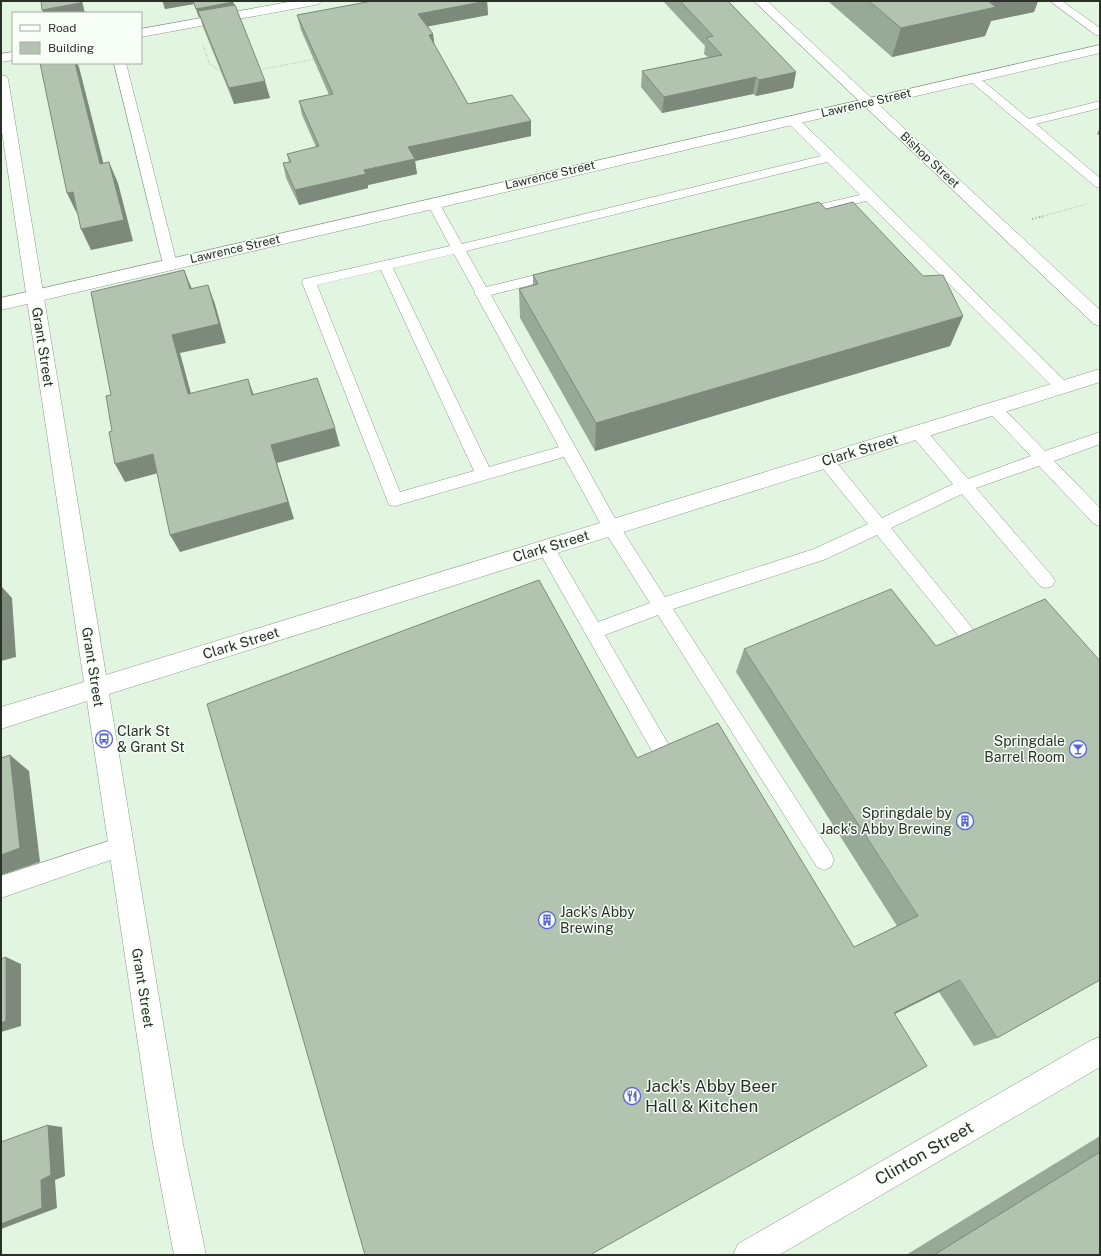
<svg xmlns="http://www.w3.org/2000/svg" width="1101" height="1256" viewBox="0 0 1101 1256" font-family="'Public Sans',sans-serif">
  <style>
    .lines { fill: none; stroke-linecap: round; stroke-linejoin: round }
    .lane-casing { stroke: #8a9c88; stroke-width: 1 }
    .street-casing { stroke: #8a9c88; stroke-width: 1 }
    .secondary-casing { stroke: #8a9c88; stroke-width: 1 }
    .path-far1 { stroke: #99a898; stroke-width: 1.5; stroke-dasharray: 0.5 2; stroke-linecap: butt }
    .path { stroke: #99a898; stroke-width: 2; stroke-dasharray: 1 2.5; stroke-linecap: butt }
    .lane { fill: #fff; fill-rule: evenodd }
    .street { fill: #fff; fill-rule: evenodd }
    .secondary { fill: #fff; fill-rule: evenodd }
    .wall { fill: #99a997 }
    .shaded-wall { fill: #7d897b }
    .building { fill: #b2c4b0; stroke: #7d897b }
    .labels { text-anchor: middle; stroke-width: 3; stroke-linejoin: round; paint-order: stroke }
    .far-street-label { font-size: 12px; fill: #283028; stroke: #f6fef6 }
    .street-label { font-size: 14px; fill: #283028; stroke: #f6fef6 }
    .poi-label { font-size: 14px; fill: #283028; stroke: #f6fef6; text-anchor: start }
    .near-poi-label { font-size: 17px; fill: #283028; stroke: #f6fef6; text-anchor: start }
    .near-street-label { font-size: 17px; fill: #283028; stroke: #f6fef6 }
  </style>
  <rect width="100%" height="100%" fill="#e2f5e0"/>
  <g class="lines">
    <g class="lane-casing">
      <g id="lane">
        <polygon points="1050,1 1062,1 1100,28 1100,36 1096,35"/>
        <polygon points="114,63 126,63 177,264 175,267 170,268 165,267 163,264"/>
        <polygon points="973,75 977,76 1029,119 1100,101 1100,108 1036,124 1100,178 1100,188 1096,187 969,80 967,78 969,76"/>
        <path d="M792,116L796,117L835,154L1067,383L1070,387L1067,391L1062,392L1057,391L866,201L800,217L795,216L794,213L795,210L860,195L827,162L466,251L486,287L556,270L561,271L563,274L561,277L491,295L617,522L665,597L814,549L868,524L820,465L818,461L820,457L826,455L832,457L882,518L953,484L912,436L910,432L912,428L918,426L924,428L968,479L1031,456L989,412L986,408L989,404L994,402L999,404L1045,451L1100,432V444L1054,461L1100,508V526L1094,524L1039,466L976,488L1052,576L1055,581L1052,586L1046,588L1040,586L962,494L891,528L973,629L976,634L973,639L967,642L961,639L877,535L826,559L673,609L831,853L834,860L831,867L824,870L817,867L658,615L605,635L674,754L671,760L664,763L657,760L537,548L540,543L546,541L552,543L598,622L650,603L605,532L564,457L395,506L389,505L302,282L304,279L309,278L450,246L427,203L428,200H438L439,203L462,244L821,156L788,123L786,120L788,117ZM454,254L475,292L474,293L477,297L559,447L489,467L393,268ZM381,270L474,471L400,492L317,285Z"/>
        <polygon points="121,837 128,840 131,847 128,854 1,898 1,876"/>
      </g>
    </g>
    <g class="street-casing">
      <g id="street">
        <polygon points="294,1 321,1 319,4 315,5 141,37 141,29"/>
        <polygon points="1100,45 1100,53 1,310 1,298"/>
        <polygon points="13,52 13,60 1,62 1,54"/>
        <polygon points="1100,1037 1100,1067 779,1255 733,1255 738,1244 1090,1041"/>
      </g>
    </g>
    <g class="secondary-casing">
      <g id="secondary">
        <polygon points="754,1 767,1 1100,310 1100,326 1094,324"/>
        <polygon points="1,75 6,76 8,79 106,675 1100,369 1100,382 109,694 183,1144 206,1255 174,1255 153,1144 87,701 1,729 1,707 84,682 1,125"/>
      </g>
    </g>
    <g class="path-far1">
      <polyline points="203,46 210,64 223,73"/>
      <polyline points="258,70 315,59"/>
      <polyline points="1040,217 1087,204"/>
    </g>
    <polyline class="path" points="1032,219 1044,216"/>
    <use href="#lane" class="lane"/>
    <use href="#street" class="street"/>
    <use href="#secondary" class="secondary"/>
  </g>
  <g class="wall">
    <polygon points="162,1 233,1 270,98 234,104 203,27 200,17 199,17 194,4 165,9"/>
    <polygon points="369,1 487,1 488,15 428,26 433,34 434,44 468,104 531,121 531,136 415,161 417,174 368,185 368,188 299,205 286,178 283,163 289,162 287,154 316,147 302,115 299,101 329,95 301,30 297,15 370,2"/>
    <polygon points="663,1 728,1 796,72 793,88 756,96 753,94 662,113 641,87 642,71 708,57 704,54 705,46"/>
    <polygon points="828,1 1038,1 1034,12 991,21 985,36 892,57"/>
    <polygon points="1100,127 1100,136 1097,134"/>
    <polygon points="826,209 923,276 963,316 950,346 595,451 520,318 519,289 533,285 533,275"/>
    <polygon points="744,649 997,1038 974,1046 939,992 895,1014 854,947 897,926 736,672"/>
    <polygon points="1100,1136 1100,1255 906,1255"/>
  </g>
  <g class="shaded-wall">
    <polygon points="80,1 82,1 85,13 44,13 42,10"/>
    <polygon points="163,1 193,1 194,4 165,9"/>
    <polygon points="487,1 488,15 420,28 418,14"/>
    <polygon points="981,1 1038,1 1034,12 991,21 985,36 892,57 901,28"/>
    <polygon points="233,2 236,10 198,11 200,17 199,17 196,9"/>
    <polygon points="433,34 435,49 429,35"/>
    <polygon points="75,63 77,63 79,67 109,185 100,164"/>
    <polygon points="796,72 793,88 756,96 759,80"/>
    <polygon points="756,77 753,94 662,113 664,97"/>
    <polygon points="265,81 270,98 234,104 229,88"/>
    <polygon points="531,121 531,136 415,161 417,174 368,185 368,188 299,205 295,190 364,170 408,147"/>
    <polygon points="109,162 118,183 133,241 91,250 81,229"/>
    <polygon points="73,192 77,214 67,193"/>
    <polygon points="184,270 192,289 190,289"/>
    <polygon points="208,285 215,304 226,343 180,353 196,412 188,394 172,335"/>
    <polygon points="963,316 950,346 595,451 596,423"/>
    <polygon points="248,379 255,398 252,395"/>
    <polygon points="335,428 340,446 277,463 294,519 180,552 170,535 271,445"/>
    <polygon points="153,454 162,472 125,482 115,464"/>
    <polygon points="1,586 12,598 16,657 1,661"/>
    <polygon points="10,755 29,771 40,862 1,875 1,855"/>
    <polygon points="6,957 21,964 21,1026 1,1032 1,1023"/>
    <polygon points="960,980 939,992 876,1023 894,1013"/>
    <polygon points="48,1125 62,1127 65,1176 55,1180 57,1208 1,1229 1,1224 41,1180"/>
  </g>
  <g class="building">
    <polygon points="41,1 80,1 80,3 42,10"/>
    <polygon points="193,1 233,1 233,2 196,9"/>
    <polygon points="372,1 487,1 418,14 433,34 429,35 468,104 512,95 531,121 408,147 415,159 364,170 366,174 295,190 283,163 291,162 287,154 319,146 299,101 333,94 297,15"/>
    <polygon points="680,1 728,1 796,72 759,80 756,77 664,97 642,71 722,55 706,38 713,36"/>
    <polygon points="869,1 988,1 996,7 901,28"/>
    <polygon points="235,5 265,81 229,88 198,11"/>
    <polygon points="40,63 75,63 100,164 109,162 124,220 81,229 73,192 67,193"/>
    <polygon points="819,202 826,209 853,202 923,276 943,275 963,316 596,423 519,289 538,284 533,275"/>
    <polygon points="184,270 190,289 208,285 219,324 172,335 188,394 248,379 252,395 317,378 335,428 271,445 288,502 170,535 153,454 115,464 109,432 112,431 106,396 111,395 91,292"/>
    <polygon points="539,580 637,758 718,723 854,947 918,916 744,649 891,589 936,646 1045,599 1100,661 1100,980 997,1038 960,980 894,1013 927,1066 590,1255 365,1255 207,704"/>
    <polygon points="10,755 20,848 1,855 1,758"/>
    <polygon points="6,957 6,1021 1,1023 1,959"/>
    <polygon points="48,1125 51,1175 41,1180 42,1208 1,1224 1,1142"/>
    <polygon points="1100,1152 1100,1255 934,1255"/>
  </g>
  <defs>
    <g id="bus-ring" transform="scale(0.9)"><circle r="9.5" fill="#f6fef6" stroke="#5d65dd" stroke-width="1.5"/><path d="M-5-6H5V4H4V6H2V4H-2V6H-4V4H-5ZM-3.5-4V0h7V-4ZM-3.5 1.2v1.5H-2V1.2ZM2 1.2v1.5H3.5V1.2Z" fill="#5d65dd"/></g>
    <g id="bar-ring" transform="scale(0.9)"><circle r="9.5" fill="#f6fef6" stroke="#5d65dd" stroke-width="1.5"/><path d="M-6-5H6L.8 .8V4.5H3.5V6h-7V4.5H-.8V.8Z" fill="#5d65dd"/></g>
    <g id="building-ring" transform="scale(0.9)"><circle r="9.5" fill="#f6fef6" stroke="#5d65dd" stroke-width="1.5"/><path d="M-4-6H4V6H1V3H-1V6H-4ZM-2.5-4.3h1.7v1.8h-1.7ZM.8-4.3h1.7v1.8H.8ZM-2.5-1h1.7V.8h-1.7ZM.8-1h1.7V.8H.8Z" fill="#5d65dd"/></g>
    <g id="restaurant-ring" transform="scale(0.9)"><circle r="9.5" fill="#f6fef6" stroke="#5d65dd" stroke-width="1.5"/><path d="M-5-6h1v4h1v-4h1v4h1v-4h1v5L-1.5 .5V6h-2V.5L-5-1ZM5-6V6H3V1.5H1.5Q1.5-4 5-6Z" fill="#5d65dd"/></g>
  </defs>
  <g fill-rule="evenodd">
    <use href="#bus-ring" x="104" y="739"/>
    <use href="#bar-ring" x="1078" y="749"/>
    <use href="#building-ring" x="965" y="821"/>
    <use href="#building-ring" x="547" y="920"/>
    <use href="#restaurant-ring" x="632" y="1096"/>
  </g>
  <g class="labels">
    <g class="far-street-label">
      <text transform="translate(866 103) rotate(-13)" y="4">Lawrence Street</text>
      <text transform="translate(930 160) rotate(43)" y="4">Bishop Street</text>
      <text transform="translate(550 175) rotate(-13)" y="4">Lawrence Street</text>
      <text transform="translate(235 249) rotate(-13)" y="4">Lawrence Street</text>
    </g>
    <g class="street-label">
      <text transform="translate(43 347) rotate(81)" y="5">Grant Street</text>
      <text transform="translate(860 450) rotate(-17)" y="5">Clark Street</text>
      <text transform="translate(551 546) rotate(-17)" y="5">Clark Street</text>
      <text transform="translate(241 643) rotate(-17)" y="5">Clark Street</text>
      <text transform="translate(93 667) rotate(81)" y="5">Grant Street</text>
      <text transform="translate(143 988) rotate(81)" y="5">Grant Street</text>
    </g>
    <g class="poi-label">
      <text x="117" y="736">Clark St<tspan x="117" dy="16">&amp; Grant St</tspan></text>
      <text x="1065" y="746" text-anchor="end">Springdale<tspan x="1065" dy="16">Barrel Room</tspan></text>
      <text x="952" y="818" text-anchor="end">Springdale by<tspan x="952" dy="16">Jack's Abby Brewing</tspan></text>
      <text x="560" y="917">Jack's Abby<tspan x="560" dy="16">Brewing</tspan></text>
    </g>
    <g class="near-poi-label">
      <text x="645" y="1092">Jack's Abby Beer<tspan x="645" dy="20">Hall &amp; Kitchen</tspan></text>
    </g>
    <g class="near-street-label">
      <text transform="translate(924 1153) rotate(-30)" y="6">Clinton Street</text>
    </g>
  </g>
  <rect width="1101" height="1256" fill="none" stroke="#283028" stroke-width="4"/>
  <rect x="12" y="12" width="130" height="52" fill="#f6fef6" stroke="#a4aca4"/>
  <rect x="20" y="25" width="20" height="6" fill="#ffffff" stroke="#a4aca4"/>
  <text x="48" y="32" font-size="12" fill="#283028">Road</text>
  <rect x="20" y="42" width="20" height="12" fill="#b2c4b0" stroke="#a4aca4"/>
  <text x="48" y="52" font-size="12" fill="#283028">Building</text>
</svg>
